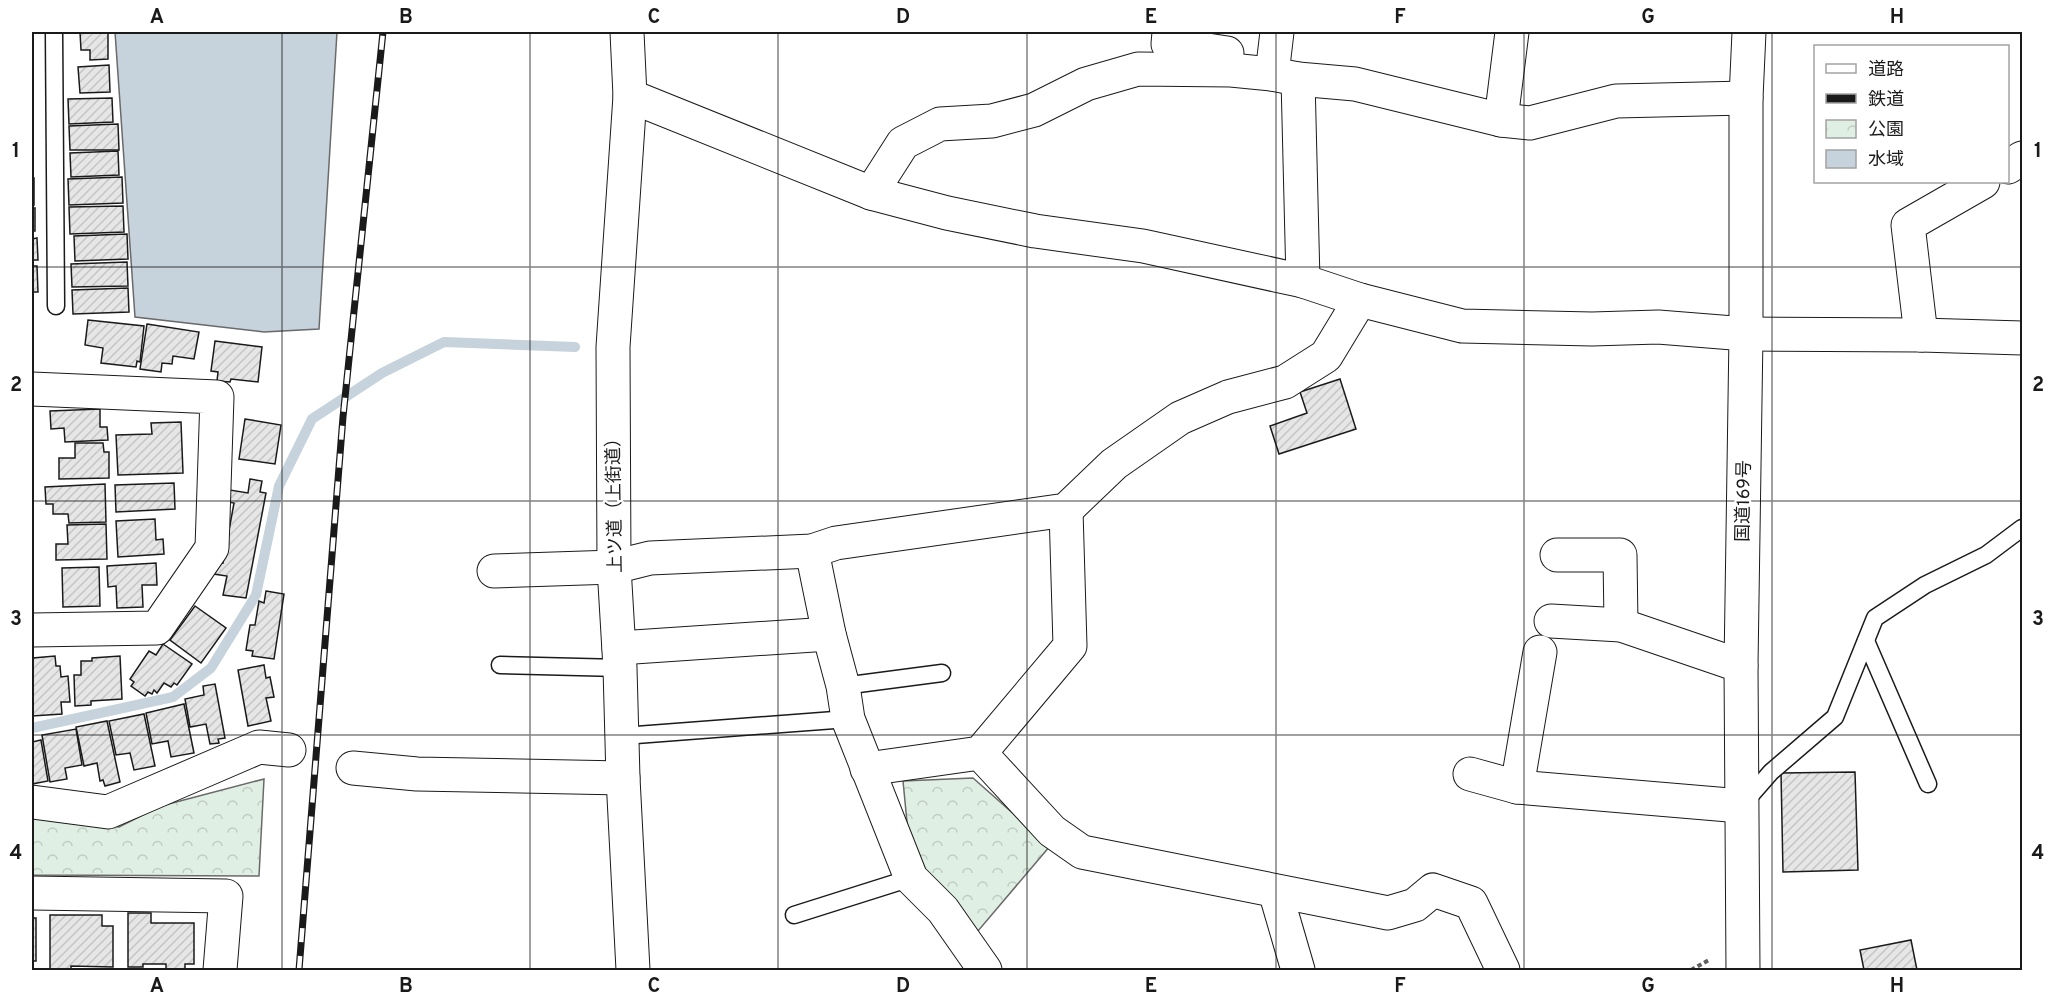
<svg xmlns="http://www.w3.org/2000/svg" width="2054" height="1002" viewBox="0 0 2054 1002" font-family="Overpass,'Noto Sans JP',sans-serif">
  <style>
    .park { fill: url(#park-crowns); stroke: #6a6a6a; stroke-width: 1.5 }
    .water { fill: #c6d2dc; stroke: #6a6a6a; stroke-width: 1.5 }
    .lines { fill: none; stroke-linecap: round; stroke-linejoin: round }
    .stream { stroke: #c6d2dc; stroke-width: 10 }
    .building { fill: url(#building-hatch); stroke: #1a1a1a; stroke-width: 1.5 }
    .service-casing { stroke: #1a1a1a; stroke-width: 19 }
    .minor-casing { stroke: #1a1a1a; stroke-width: 35 }
    .tertiary-casing { stroke: #1a1a1a; stroke-width: 35 }
    .trunk-casing { stroke: #1a1a1a; stroke-width: 35 }
    .path { stroke: #5f5f5f; stroke-width: 4; stroke-dasharray: 4.5 3; stroke-linecap: butt }
    .service { stroke: #fff; stroke-width: 16 }
    .minor { stroke: #fff; stroke-width: 33 }
    .tertiary { stroke: #fff; stroke-width: 33 }
    .trunk { stroke: #fff; stroke-width: 33 }
    .rail-casing { stroke: #1a1a1a; stroke-width: 7 }
    .rail { stroke: #fff; stroke-width: 4.5; stroke-dasharray: 14; stroke-linecap: butt }
    .grid { fill: none; stroke: #1a1a1a; stroke-width: 1.5; stroke-opacity: 0.55 }
    .labels { text-anchor: middle; stroke-width: 4.5; stroke-linejoin: round; paint-order: stroke }
    .street-label { font-size: 18px; fill: #1a1a1a; stroke: #fff }
    .neatline { fill: none; stroke: #1a1a1a; stroke-width: 2 }
    .grid-label { font-size: 20px; text-anchor: middle; font-weight: bold; fill: #1a1a1a }
  </style>
  <defs>
    <pattern id="park-crowns" width="20" height="18" patternUnits="userSpaceOnUse" patternTransform="scale(1.5)"><rect width="20" height="18" fill="#e0efe3"/><path d="M2 6a3 3 0 1 1 6 0M12 15a3 3 0 1 1 6 0" fill="none" stroke="#c0ccc2"/></pattern>
    <pattern id="building-hatch" width="6" height="6" patternUnits="userSpaceOnUse" patternTransform="scale(1.5)"><rect width="6" height="6" fill="#e6e6e6"/><path d="M-1 1l2-2M0 6l6-6M5 7l2-2" fill="none" stroke="#c5c5c5"/></pattern>
  </defs>
  <rect width="100%" height="100%" fill="#fff"/>
  <g class="park">
    <polygon points="973,778 1050,846 978,931 923,873 910,853 903,781"/>
    <polygon points="264,779 259,876 32,875 32,816 119,827 161,806"/>
  </g>
  <polygon class="water" points="115,32 337,32 319,329 264,332 135,317"/>
  <g class="lines">
    <polyline class="stream" points="32,728 173,697 211,668 256,595 279,486 312,419 382,373 444,342 575,347"/>
  </g>
  <g class="building">
    <polygon points="80,32 108,32 108,59 90,60 90,50 81,50"/>
    <polygon points="109,65 110,92 80,93 78,67"/>
    <polygon points="112,98 113,122 69,124 68,99"/>
    <polygon points="118,124 119,150 70,150 69,126"/>
    <polygon points="118,151 119,175 71,177 70,153"/>
    <polygon points="122,177 123,203 69,205 68,179"/>
    <rect x="32" y="178" width="2" height="27"/>
    <polygon points="123,206 124,232 70,234 69,207"/>
    <rect x="32" y="208" width="3" height="23"/>
    <polygon points="127,234 128,259 75,261 74,236"/>
    <polygon points="37,238 38,260 32,260 32,239"/>
    <polygon points="127,262 128,286 72,287 71,264"/>
    <polygon points="32,266 37,266 38,292 32,292"/>
    <polygon points="128,288 129,312 73,314 72,290"/>
    <polygon points="88,320 144,326 140,362 137,361 136,367 101,363 103,348 85,345"/>
    <polygon points="147,324 199,332 194,359 173,356 172,364 162,363 161,372 140,369"/>
    <polygon points="215,341 262,347 258,382 231,379 230,382 217,381 218,372 211,371"/>
    <polygon points="1340,379 1356,429 1279,454 1270,426 1307,413 1300,392"/>
    <polygon points="100,409 100,427 107,427 108,440 65,442 64,428 51,429 50,411"/>
    <polygon points="245,419 281,425 275,464 239,459"/>
    <polygon points="181,422 183,473 118,475 116,435 152,434 151,423"/>
    <polygon points="75,443 103,443 104,452 109,452 109,478 59,479 59,458 75,458"/>
    <polygon points="250,479 262,481 260,492 266,493 246,598 223,595 227,576 214,574 216,561 223,563 234,503 228,502 230,490 248,493"/>
    <polygon points="174,483 175,509 116,512 115,485"/>
    <polygon points="105,484 106,522 69,523 68,514 53,514 53,504 46,504 45,487"/>
    <polygon points="155,519 156,540 163,539 164,554 118,557 116,521"/>
    <polygon points="106,524 107,559 56,560 56,544 68,544 67,525"/>
    <polygon points="156,563 157,585 142,585 143,607 117,608 116,586 108,587 107,566"/>
    <polygon points="99,567 100,606 63,607 62,568"/>
    <polygon points="266,591 284,594 274,659 252,656 253,651 246,650 250,625 255,625 259,601 264,603"/>
    <polygon points="195,606 226,628 201,663 170,640"/>
    <polygon points="163,644 192,664 177,685 174,683 171,687 164,683 157,693 154,690 152,694 148,692 145,696 131,686 134,682 130,679 149,651 156,655"/>
    <polygon points="55,656 56,666 60,666 61,677 68,676 70,702 61,702 62,714 32,716 33,658"/>
    <polygon points="120,656 122,699 91,701 91,705 75,706 74,675 81,675 81,661 92,661 92,658"/>
    <polygon points="264,665 266,678 270,677 274,697 266,698 271,721 248,726 238,670"/>
    <polygon points="215,684 225,738 218,739 219,743 210,744 206,724 190,727 185,699 204,695 203,686"/>
    <polygon points="184,704 194,753 171,757 168,741 152,744 146,713"/>
    <polygon points="144,714 155,766 134,770 130,753 116,755 109,721"/>
    <polygon points="107,721 120,782 105,786 103,780 100,781 97,763 84,766 76,727"/>
    <polygon points="76,729 82,765 65,768 67,779 50,782 42,735"/>
    <polygon points="41,740 48,781 32,784 32,742"/>
    <polygon points="1855,772 1858,870 1783,872 1781,773"/>
    <polygon points="128,913 151,913 151,923 194,923 194,964 185,964 185,970 166,970 166,964 143,964 143,967 128,967"/>
    <polygon points="50,915 102,915 102,926 113,926 113,967 71,966 71,970 50,970"/>
    <rect x="32" y="918" width="4" height="43"/>
    <polygon points="1911,940 1917,970 1864,970 1860,950"/>
  </g>
  <g class="lines">
    <g class="service-casing">
      <g id="service">
        <polyline points="54,32 56,306"/>
        <polyline points="1866,641 1928,784"/>
        <polyline points="500,665 620,668"/>
        <polyline points="843,686 942,673"/>
        <polyline points="623,736 848,719"/>
        <polyline points="1743,804 1771,772 1835,717 1875,618 1925,585 1986,555 2022,528"/>
        <polyline points="794,915 911,878"/>
      </g>
    </g>
    <g class="minor-casing">
      <g id="minor">
        <polyline points="627,32 630,96 613,347 614,567 620,668 623,778 633,970"/>
        <polyline points="1169,32 1168,44 1227,53"/>
        <polyline points="1272,74 1277,32"/>
        <polyline points="1298,79 1303,281"/>
        <polyline points="630,96 871,193 947,213 1035,231 1143,246 1303,281 1360,300 1462,326 1592,329 1658,327 1746,334"/>
        <polyline points="1501,120 1512,32"/>
        <polyline points="2008,167 2022,158"/>
        <polyline points="871,193 903,143 940,124 992,121 1034,110 1086,84 1138,69 1231,70 1272,74 1298,79 1355,84 1501,120 1530,123 1616,101 1746,98"/>
        <polyline points="1921,335 1908,225 1983,182"/>
        <polyline points="32,389 217,397 212,548 157,628 32,630"/>
        <polyline points="812,551 829,634 843,686 848,719 911,878 943,910 985,970"/>
        <polyline points="1557,555 1620,555 1621,625"/>
        <polyline points="494,571 614,567 650,558 812,551 836,543 1066,510 1114,464 1180,418 1228,397 1285,382 1326,356 1360,300"/>
        <polyline points="1551,621 1621,625 1741,666"/>
        <polyline points="619,648 829,634"/>
        <polyline points="980,753 1052,831 1082,852 1388,913 1415,905 1433,890 1471,903 1503,970"/>
        <polyline points="353,768 417,774 623,778"/>
        <polyline points="867,769 980,753 1070,646 1066,510"/>
        <polyline points="1470,774 1517,787 1741,806"/>
        <polyline points="1517,787 1540,652"/>
        <polyline points="32,802 108,812 259,747 289,750"/>
        <polyline points="1275,891 1298,970"/>
        <polyline points="32,893 226,896 220,970"/>
      </g>
    </g>
    <g class="tertiary-casing">
      <polyline id="tertiary" points="1746,334 1921,335 2022,338"/>
    </g>
    <g class="trunk-casing">
      <polyline id="trunk" points="1743,970 1741,666 1746,334 1746,98 1749,32"/>
    </g>
    <polyline class="path" points="1691,970 1709,960"/>
    <use href="#service" class="service"/>
    <use href="#minor" class="minor"/>
    <use href="#tertiary" class="tertiary"/>
    <use href="#trunk" class="trunk"/>
    <g class="rail-casing">
      <polyline id="rail" points="299,970 343,417 383,32"/>
    </g>
    <use href="#rail" class="rail"/>
  </g>
  <path class="grid" d="M282,32V970M530,32V970M778,32V970M1027,32V970M1276,32V970M1524,32V970M1772,32V970M32,267H2022M32,501H2022M32,735H2022"/>
  <g class="labels">
    <g class="street-label">
      <text transform="translate(614 501) rotate(-91)" y="6">上ツ道（上街道）</text>
      <text transform="translate(1743 501) rotate(-89)" y="6">国道169号</text>
    </g>
  </g>
  <rect width="2054" height="1002" fill="none" stroke="#ffffff" stroke-width="66"/>
  <rect x="1814" y="45" width="195" height="138" fill="#ffffff" stroke="#a3a3a3" stroke-width="1.5"/>
  <rect x="1826" y="64" width="30" height="9" fill="#ffffff" stroke="#a3a3a3" stroke-width="1.5"/>
  <text x="1868" y="75" font-size="18" fill="#1a1a1a">道路</text>
  <rect x="1826" y="94" width="30" height="9" fill="#1a1a1a" stroke="#a3a3a3" stroke-width="1.5"/>
  <text x="1868" y="105" font-size="18" fill="#1a1a1a">鉄道</text>
  <rect x="1826" y="120" width="30" height="18" fill="url(#park-crowns)" stroke="#a3a3a3" stroke-width="1.5"/>
  <text x="1868" y="135" font-size="18" fill="#1a1a1a">公園</text>
  <rect x="1826" y="150" width="30" height="18" fill="#c6d2dc" stroke="#a3a3a3" stroke-width="1.5"/>
  <text x="1868" y="165" font-size="18" fill="#1a1a1a">水域</text>
  <rect x="33" y="33" width="1988" height="936" class="neatline"/>
  <g class="grid-label">
    <text x="157" y="23">A</text>
    <text x="406" y="23">B</text>
    <text x="654" y="23">C</text>
    <text x="903" y="23">D</text>
    <text x="1151" y="23">E</text>
    <text x="1400" y="23">F</text>
    <text x="1648" y="23">G</text>
    <text x="1897" y="23">H</text>
    <text x="16" y="157">1</text>
    <text x="2038" y="157">1</text>
    <text x="16" y="391">2</text>
    <text x="2038" y="391">2</text>
    <text x="16" y="625">3</text>
    <text x="2038" y="625">3</text>
    <text x="16" y="859">4</text>
    <text x="2038" y="859">4</text>
    <text x="157" y="992">A</text>
    <text x="406" y="992">B</text>
    <text x="654" y="992">C</text>
    <text x="903" y="992">D</text>
    <text x="1151" y="992">E</text>
    <text x="1400" y="992">F</text>
    <text x="1648" y="992">G</text>
    <text x="1897" y="992">H</text>
  </g>
</svg>
